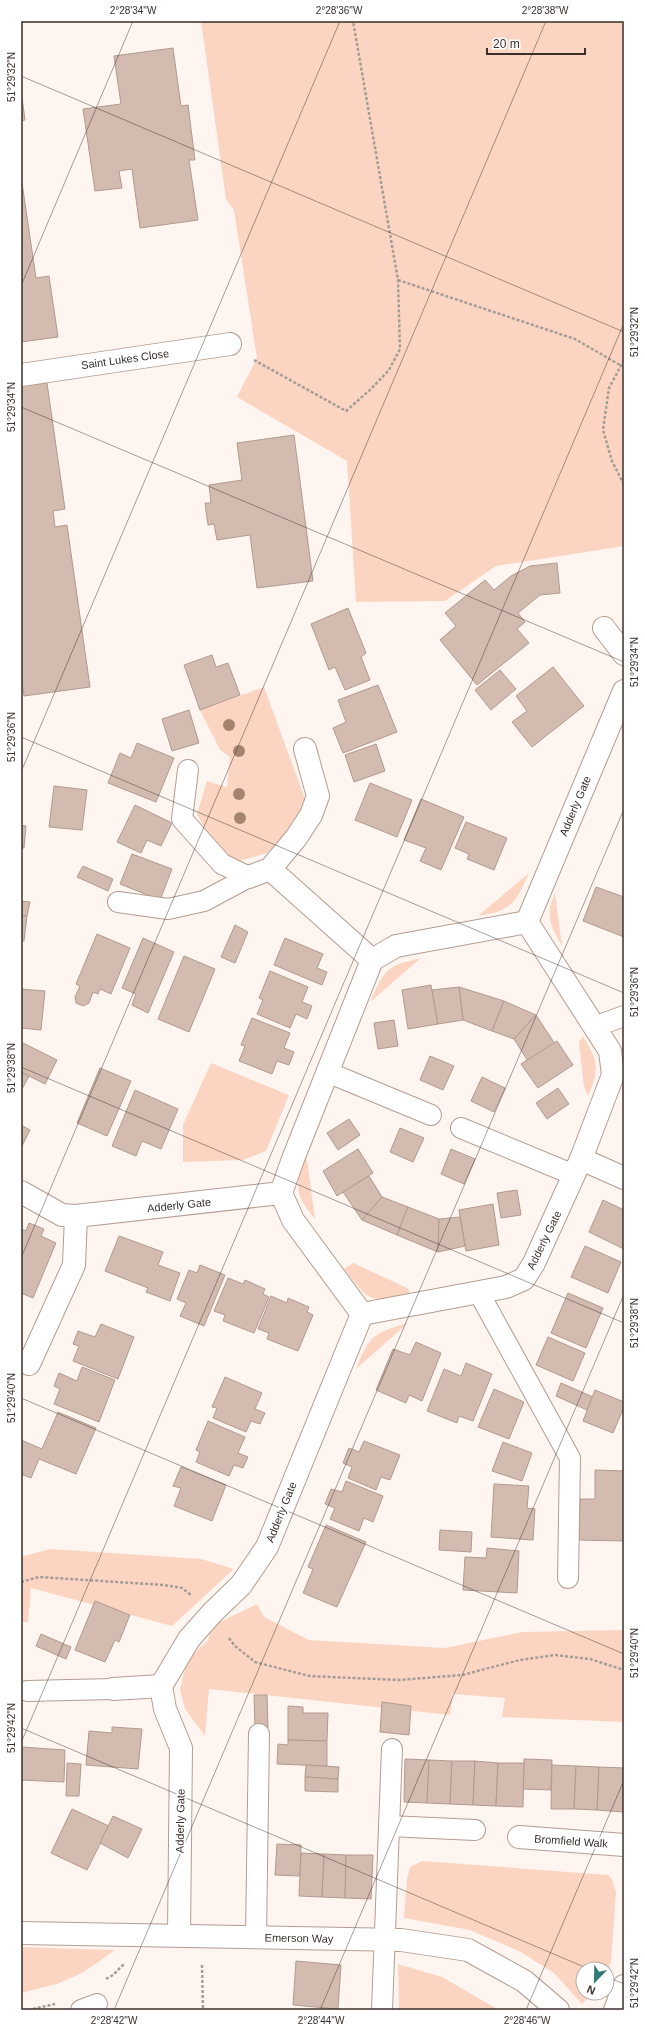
<svg xmlns="http://www.w3.org/2000/svg" width="645" height="2031" viewBox="0 0 645 2031" font-family="Arial,sans-serif">
  <style>
    .green { fill: #fcd5c2 }
    .building { fill: #d3bbaf; stroke: #b19a8f }
    .lines { fill: none; stroke-linecap: round; stroke-linejoin: round }
    .lane-casing { stroke: #b49d92; stroke-width: 22 }
    .street-casing { stroke: #b49d92; stroke-width: 24 }
    .path { stroke: #a59b97; stroke-width: 2.5; stroke-dasharray: 3 2; stroke-linecap: butt }
    .lane { stroke: #fff; stroke-width: 20 }
    .street { stroke: #fff; stroke-width: 22 }
    .tree { fill: #a48471 }
    .ticks { fill: none; stroke: #392f2b; stroke-width: 1; stroke-opacity: 0.45 }
    .labels { text-anchor: middle; stroke-width: 4; stroke-linejoin: round; paint-order: stroke }
    .street-label { font-size: 11px; fill: #392f2b; stroke: #fff }
    .neatline { fill: none; stroke: #392f2b; stroke-width: 1.5 }
    .ticks-label { font-size: 10px; text-anchor: middle; fill: #392f2b }
  </style>
  <rect width="100%" height="100%" fill="#fff5f0"/>
  <g class="green">
    <polygon points="201,21 624,21 624,546 496,566 445,601 356,602 347,461 237,397 257,358 234,210 226,199"/>
    <polygon points="264,687 305,799 295,824 267,853 236,862 210,839 197,814 207,781 227,787 230,757 220,750 200,710"/>
    <path d="M529,873C516,903 511,911 478,916Z"/>
    <path d="M555,893L562,946C550,925 545,916 555,893Z"/>
    <path d="M421,958L370,1002C385,970 385,966 421,958Z"/>
    <path d="M583,1036C598,1062 600,1067 588,1096L584,1087L579,1042Z"/>
    <polygon points="211,1063 289,1095 266,1151 243,1160 183,1162 183,1125"/>
    <path d="M306,1153L315,1219C293,1193 295,1184 306,1153Z"/>
    <path d="M353,1263L407,1288L411,1294C367,1302 372,1304 344,1269Z"/>
    <path d="M408,1323L356,1369C369,1335 374,1333 408,1323Z"/>
    <polygon points="50,1549 201,1559 234,1569 172,1626 31,1588 28,1622 21,1622 21,1557"/>
    <polygon points="257,1604 264,1617 309,1640 445,1648 522,1632 624,1630 624,1722 502,1717 505,1698 453,1694 450,1715 209,1689 205,1736 185,1709 180,1690 187,1660 208,1640 212,1626"/>
    <polygon points="422,1861 608,1875 612,1879 616,1892 611,1962 607,1975 607,1969 583,1969 583,1993 593,1993 582,2004 554,1973 519,1951 470,1930 404,1918 407,1879 410,1867"/>
    <polygon points="21,1947 115,1950 84,1972 57,1984 21,1993"/>
    <polygon points="398,1964 442,1977 499,2010 399,2010"/>
  </g>
  <g class="building">
    <polygon points="173,48 181,106 188,105 195,160 189,160 198,220 140,228 132,169 119,171 122,188 95,191 83,109 121,104 114,56"/>
    <polygon points="21,90 25,120 21,121"/>
    <polygon points="21,176 36,278 49,276 58,337 21,342"/>
    <polygon points="47,383 65,509 53,511 55,527 67,525 90,687 24,696 21,676 21,386"/>
    <polygon points="294,435 313,581 257,588 250,535 217,540 214,524 208,525 205,503 211,503 209,485 242,480 237,443"/>
    <polygon points="557,563 560,593 540,595 518,613 525,622 517,629 529,643 477,685 440,640 456,626 445,613 485,580 494,590 511,576 530,566"/>
    <polygon points="348,608 366,653 361,657 370,680 345,690 335,667 329,670 311,624"/>
    <polygon points="212,655 216,667 228,663 240,695 200,710 184,665"/>
    <polygon points="553,667 584,706 532,747 512,722 527,711 516,696"/>
    <polygon points="500,670 516,689 491,710 475,690"/>
    <polygon points="378,685 397,732 343,753 333,728 346,722 338,700"/>
    <polygon points="189,710 199,743 172,751 162,719"/>
    <polygon points="137,743 174,758 156,802 108,783 120,753 131,758"/>
    <polygon points="376,744 385,771 354,782 345,755"/>
    <polygon points="370,783 412,800 397,837 355,820"/>
    <polygon points="54,786 87,790 82,830 49,827"/>
    <polygon points="421,799 464,817 441,870 420,861 426,848 404,840"/>
    <polygon points="135,805 172,823 161,846 147,840 141,853 117,842"/>
    <polygon points="466,822 507,838 494,870 467,859 469,854 455,848"/>
    <polygon points="21,825 26,826 24,848 21,848"/>
    <polygon points="132,854 172,869 160,900 120,884"/>
    <polygon points="83,866 113,879 108,891 77,877"/>
    <polygon points="596,887 624,897 624,937 583,921"/>
    <polygon points="21,901 30,902 27,916 21,915"/>
    <polygon points="21,915 27,916 24,941 21,941"/>
    <polygon points="235,925 248,932 235,963 221,957"/>
    <polygon points="97,934 130,948 111,994 100,989 98,994 93,992 89,1003 83,1006 76,1003 75,997 80,986 76,984"/>
    <polygon points="143,938 174,952 148,1013 132,1005 136,994 122,988"/>
    <polygon points="285,938 323,954 317,968 327,972 322,985 274,965"/>
    <polygon points="184,956 215,969 189,1032 158,1019"/>
    <polygon points="270,971 308,987 302,1002 312,1006 307,1019 296,1014 290,1028 257,1014 263,1000 259,998"/>
    <polygon points="431,985 438,1024 408,1029 402,990"/>
    <polygon points="459,987 504,1001 492,1031 463,1020"/>
    <polygon points="459,987 463,1020 438,1024 432,990"/>
    <polygon points="21,989 45,991 41,1030 21,1028"/>
    <polygon points="504,1001 536,1015 514,1039 492,1031"/>
    <polygon points="536,1015 555,1044 528,1061 514,1039"/>
    <polygon points="252,1018 290,1033 284,1048 294,1052 289,1065 277,1061 272,1074 239,1061 245,1046 241,1045"/>
    <polygon points="394,1020 398,1046 378,1049 374,1023"/>
    <polygon points="557,1041 573,1065 538,1088 521,1064"/>
    <polygon points="21,1042 57,1060 45,1084 21,1072"/>
    <polygon points="430,1056 454,1066 443,1090 420,1080"/>
    <polygon points="100,1068 131,1081 107,1136 77,1123"/>
    <polygon points="21,1072 29,1076 21,1091"/>
    <polygon points="482,1077 505,1088 494,1112 471,1101"/>
    <polygon points="558,1088 569,1104 547,1119 536,1103"/>
    <polygon points="135,1090 178,1109 161,1149 142,1141 136,1156 112,1146"/>
    <polygon points="349,1119 360,1135 338,1150 327,1133"/>
    <polygon points="21,1125 30,1130 21,1148"/>
    <polygon points="400,1128 424,1138 413,1162 390,1152"/>
    <polygon points="358,1149 373,1173 337,1196 323,1171"/>
    <polygon points="451,1149 475,1159 464,1184 441,1174"/>
    <polygon points="369,1176 382,1197 362,1220 343,1192"/>
    <polygon points="517,1190 521,1215 501,1218 497,1193"/>
    <polygon points="382,1197 408,1207 397,1235 362,1220"/>
    <polygon points="603,1200 624,1210 624,1249 589,1232"/>
    <polygon points="493,1204 499,1245 466,1251 459,1210"/>
    <polygon points="408,1207 439,1219 438,1252 397,1235"/>
    <polygon points="460,1217 465,1246 438,1252 439,1219"/>
    <polygon points="29,1223 44,1229 41,1236 56,1243 33,1298 21,1293 21,1229 26,1231"/>
    <polygon points="119,1236 163,1252 158,1265 180,1273 170,1301 146,1292 148,1288 105,1271"/>
    <polygon points="585,1246 621,1262 608,1293 571,1277"/>
    <polygon points="200,1265 225,1275 204,1326 180,1316 186,1303 177,1299 189,1270 197,1273"/>
    <polygon points="228,1278 243,1284 245,1280 265,1289 263,1294 269,1297 254,1333 223,1321 225,1315 214,1311"/>
    <polygon points="568,1293 603,1308 586,1348 551,1333"/>
    <polygon points="271,1296 287,1303 288,1298 309,1307 307,1312 313,1315 298,1351 267,1339 269,1333 258,1329"/>
    <polygon points="101,1324 134,1337 118,1379 73,1361 79,1346 73,1344 78,1331 95,1337"/>
    <polygon points="548,1337 585,1353 573,1381 536,1365"/>
    <polygon points="416,1342 441,1353 422,1401 409,1395 406,1403 376,1390 393,1349 410,1355"/>
    <polygon points="466,1363 492,1374 473,1421 459,1416 457,1423 427,1411 444,1369 461,1376"/>
    <polygon points="82,1367 115,1380 99,1422 54,1404 60,1389 54,1386 59,1373 77,1381"/>
    <polygon points="225,1377 262,1393 255,1409 265,1413 260,1424 251,1421 246,1432 213,1418 217,1408 212,1407"/>
    <polygon points="561,1383 593,1397 587,1410 556,1396"/>
    <polygon points="494,1389 524,1402 509,1439 478,1427"/>
    <polygon points="595,1390 624,1402 624,1407 613,1433 583,1421"/>
    <polygon points="58,1412 96,1428 76,1474 39,1459 31,1478 21,1474 21,1440 42,1449"/>
    <polygon points="208,1421 245,1437 238,1453 248,1457 243,1468 234,1465 229,1476 196,1462 200,1452 196,1450"/>
    <polygon points="364,1441 400,1455 390,1480 381,1477 376,1490 348,1478 352,1467 343,1463 349,1448 359,1452"/>
    <polygon points="503,1442 532,1453 522,1481 492,1471"/>
    <polygon points="181,1467 226,1485 212,1521 174,1506 181,1488 173,1486"/>
    <polygon points="595,1470 624,1471 624,1541 579,1540 580,1499 595,1499"/>
    <polygon points="346,1481 383,1496 373,1522 364,1518 359,1531 330,1519 335,1508 325,1504 331,1489 342,1492"/>
    <polygon points="494,1484 529,1486 527,1508 535,1509 533,1540 491,1537"/>
    <polygon points="326,1525 366,1542 337,1607 303,1593 313,1569 308,1567"/>
    <polygon points="440,1530 472,1532 471,1552 439,1550"/>
    <polygon points="487,1548 519,1551 517,1593 463,1590 465,1557 486,1558"/>
    <polygon points="95,1601 130,1615 119,1642 115,1640 105,1662 75,1650"/>
    <polygon points="41,1634 71,1647 66,1659 36,1646"/>
    <polygon points="254,1695 267,1695 268,1728 255,1728"/>
    <polygon points="382,1702 411,1706 409,1735 380,1732"/>
    <polygon points="288,1706 303,1707 303,1713 328,1713 327,1741 288,1740"/>
    <polygon points="112,1727 142,1729 138,1769 86,1765 89,1731 112,1733"/>
    <polygon points="288,1740 327,1741 327,1766 277,1764 278,1744 288,1745"/>
    <polygon points="22,1747 65,1750 64,1782 21,1780"/>
    <polygon points="405,1759 429,1760 427,1803 404,1802"/>
    <polygon points="524,1759 552,1760 551,1790 523,1789"/>
    <polygon points="429,1760 452,1761 450,1804 427,1803"/>
    <polygon points="452,1761 475,1761 473,1805 450,1804"/>
    <polygon points="475,1761 498,1763 496,1806 473,1805"/>
    <polygon points="67,1763 81,1764 79,1796 66,1796"/>
    <polygon points="498,1763 524,1763 523,1807 496,1806"/>
    <polygon points="306,1765 339,1767 338,1779 305,1777"/>
    <polygon points="552,1765 576,1766 574,1809 551,1809"/>
    <polygon points="576,1766 599,1767 597,1810 574,1809"/>
    <polygon points="599,1767 624,1768 623,1812 597,1810"/>
    <polygon points="305,1777 338,1779 338,1792 305,1791"/>
    <polygon points="72,1809 109,1826 87,1870 51,1853"/>
    <polygon points="113,1816 142,1829 128,1858 100,1843"/>
    <polygon points="277,1844 301,1845 300,1876 275,1875"/>
    <polygon points="301,1853 324,1854 322,1897 299,1896"/>
    <polygon points="324,1854 346,1855 345,1898 322,1897"/>
    <polygon points="346,1855 373,1855 371,1899 345,1898"/>
    <polygon points="296,1961 341,1965 338,2009 293,2005"/>
  </g>
  <g class="lines">
    <g class="lane-casing">
      <g id="lane">
        <polyline points="188,770 182,819 222,864 249,877"/>
        <polyline points="118,902 168,909 204,901 249,877"/>
        <polyline points="594,1027 624,1016"/>
        <polyline points="327,1072 431,1115"/>
        <polyline points="461,1128 574,1175"/>
        <polyline points="479,1293 570,1458 568,1578"/>
        <polyline points="27,1691 113,1689"/>
        <polyline points="389,1826 475,1830"/>
        <polyline points="256,1937 259,1734"/>
        <polyline points="81,2010 97,2004"/>
        <polyline points="382,2010 392,1749"/>
      </g>
    </g>
    <g class="street-casing">
      <g id="street">
        <polyline points="21,375 230,344"/>
        <polyline points="604,628 624,654"/>
        <polyline points="270,869 372,960"/>
        <polyline points="249,877 270,869 296,838 311,815 318,796 305,749"/>
        <polygon points="527,922 610,1051 613,1075 581,1159 534,1263 524,1279 506,1287 362,1314 293,1220 281,1193 293,1159 372,960 396,946"/>
        <polyline points="527,922 624,691"/>
        <polyline points="581,1159 624,1178"/>
        <polyline points="21,1192 62,1215 76,1216 281,1193"/>
        <polyline points="21,1361 29,1364 74,1265 76,1216"/>
        <polyline points="113,1689 161,1686"/>
        <polyline points="519,1837 624,1845"/>
        <polyline points="21,1933 401,1940 468,1950 524,1981 558,2010"/>
        <polyline points="179,1935 181,1748 165,1709 161,1686 189,1639 212,1613 241,1585 267,1547 362,1314"/>
        <polyline points="615,2010 624,1986"/>
      </g>
    </g>
    <g class="path">
      <polyline points="398,280 575,339 620,365"/>
      <polyline points="254,360 346,411 371,389 389,370 400,349 398,280 353,21"/>
      <polyline points="624,360 609,388 603,430 612,461 624,485"/>
      <polyline points="21,1582 39,1577 164,1585 182,1588 191,1595"/>
      <polyline points="229,1638 235,1646 255,1662 309,1676 399,1680 462,1675 520,1660 555,1655 590,1659 624,1670"/>
      <polyline points="202,1965 203,2010"/>
      <polyline points="106,1979 113,1975 124,1964"/>
      <polyline points="28,2010 55,2004"/>
    </g>
    <use href="#lane" class="lane"/>
    <use href="#street" class="street"/>
  </g>
  <g class="tree">
    <circle cx="229" cy="725" r="6"/>
    <circle cx="239" cy="751" r="6"/>
    <circle cx="239" cy="794" r="6"/>
    <circle cx="240" cy="818" r="6"/>
  </g>
  <path class="ticks" d="M21,76L624,332M21,286L133,21M21,407L624,662M21,737L624,993M21,772L340,21M21,1067L624,1323M21,1258L546,21M21,1398L624,1654M21,1728L589,1969M21,1743L624,323M607,1977L624,1984M114,2010L624,809M320,2010L624,1294M526,2010L624,1780"/>
  <g class="labels">
    <g class="street-label">
      <text transform="translate(125 359) rotate(-8)" y="4">Saint Lukes Close</text>
      <text transform="translate(575 806) rotate(-67)" y="4">Adderly Gate</text>
      <text transform="translate(179 1205) rotate(-6)" y="4">Adderly Gate</text>
      <text transform="translate(544 1240) rotate(-64)" y="4">Adderly Gate</text>
      <text transform="translate(281 1512) rotate(-68)" y="4">Adderly Gate</text>
      <text transform="translate(180 1821) rotate(-89)" y="4">Adderly Gate</text>
      <text transform="translate(571 1841) rotate(4)" y="4">Bromfield Walk</text>
      <text transform="translate(299 1938) rotate(1)" y="4">Emerson Way</text>
    </g>
  </g>
  <rect width="645" height="2031" fill="none" stroke="#ffffff" stroke-width="44"/>
  <g transform="translate(595 1981) rotate(203)"><circle r="19" fill="#ffffff" stroke="#b0acaa"/>
  <path d="M0-3L7 15L0 10L-7 15Z" fill="#327a75"/>
  <text y="-6" font-size="11" font-weight="bold" text-anchor="middle" fill="#392f2b">N</text>
  </g>
  <path d="M487 48v6h98v-6" fill="none" stroke="#392f2b" stroke-width="2"/>
  <text x="493" y="48" font-size="12" fill="#392f2b" stroke="#ffffff" stroke-width="3" paint-order="stroke">20 m</text>
  <rect x="22" y="22" width="601" height="1987" class="neatline"/>
  <g class="ticks-label">
    <text x="133" y="14">2°28'34"W</text>
    <text x="339" y="14">2°28'36"W</text>
    <text x="545" y="14">2°28'38"W</text>
    <text transform="translate(11 77) rotate(-90)" y="4">51°29'32"N</text>
    <text transform="translate(634 332) rotate(-90)" y="4">51°29'32"N</text>
    <text transform="translate(11 407) rotate(-90)" y="4">51°29'34"N</text>
    <text transform="translate(634 662) rotate(-90)" y="4">51°29'34"N</text>
    <text transform="translate(11 737) rotate(-90)" y="4">51°29'36"N</text>
    <text transform="translate(634 992) rotate(-90)" y="4">51°29'36"N</text>
    <text transform="translate(11 1068) rotate(-90)" y="4">51°29'38"N</text>
    <text transform="translate(634 1323) rotate(-90)" y="4">51°29'38"N</text>
    <text transform="translate(11 1398) rotate(-90)" y="4">51°29'40"N</text>
    <text transform="translate(634 1653) rotate(-90)" y="4">51°29'40"N</text>
    <text transform="translate(11 1728) rotate(-90)" y="4">51°29'42"N</text>
    <text transform="translate(634 1983) rotate(-90)" y="4">51°29'42"N</text>
    <text x="114" y="2024">2°28'42"W</text>
    <text x="321" y="2024">2°28'44"W</text>
    <text x="527" y="2024">2°28'46"W</text>
  </g>
</svg>
